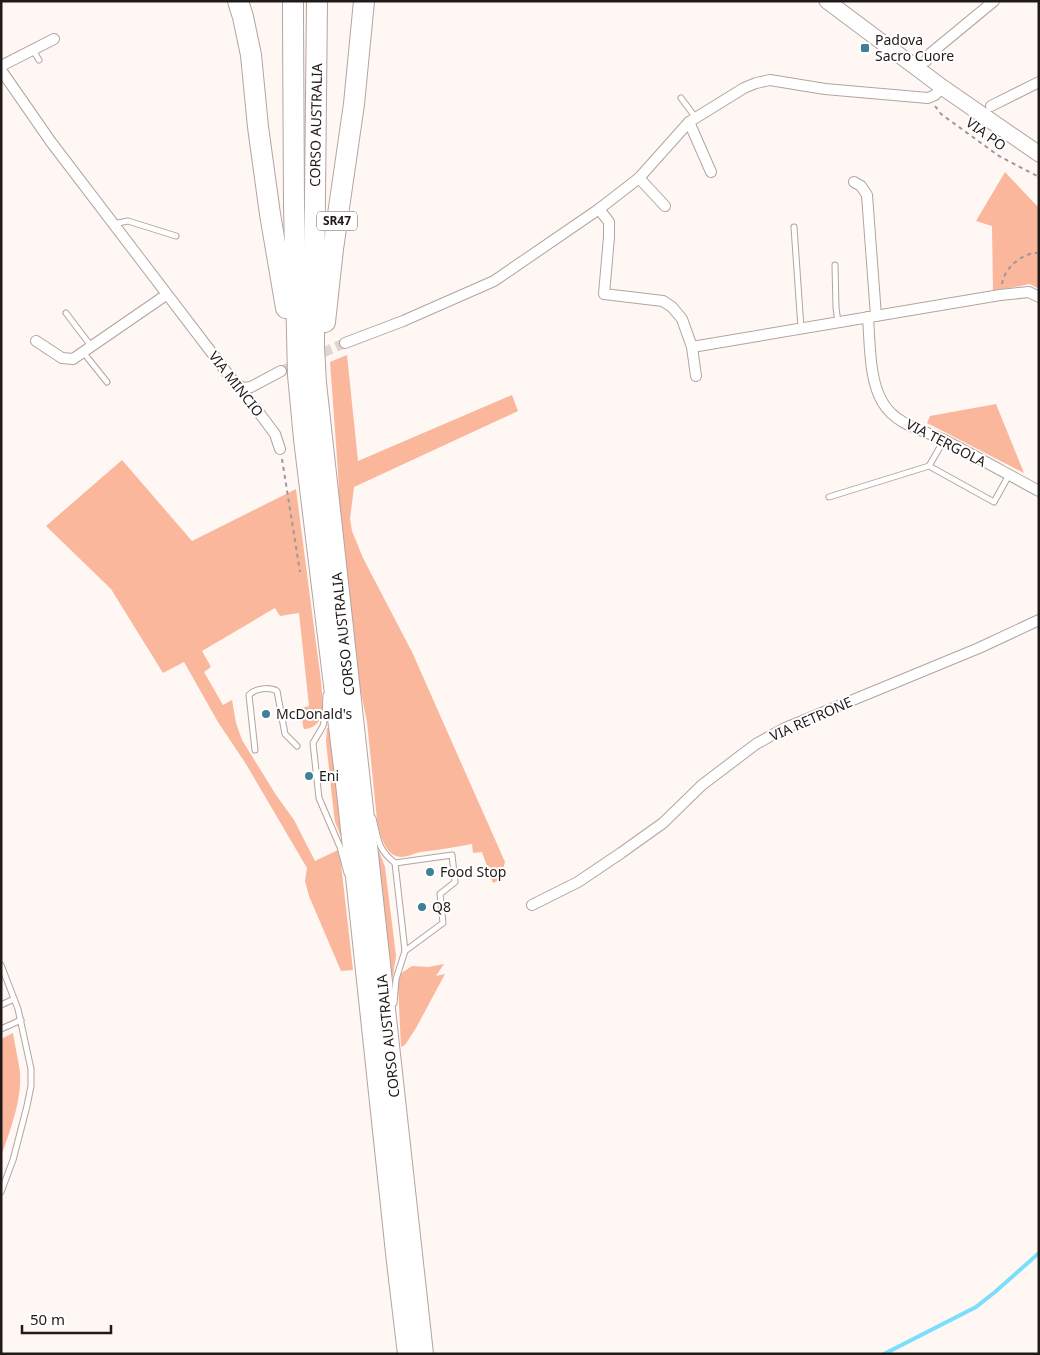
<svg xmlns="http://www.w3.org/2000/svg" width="1040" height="1355" viewBox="0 0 1040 1355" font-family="'Noto Sans',sans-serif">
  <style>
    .green { fill: #fab79b }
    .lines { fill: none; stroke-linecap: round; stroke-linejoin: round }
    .stream { stroke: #7adefc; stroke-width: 4 }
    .street-tunnel { stroke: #ddd6d3; stroke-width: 10; stroke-dasharray: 10 5; stroke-linecap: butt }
    .lane-casing { stroke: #b4a49e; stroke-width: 7 }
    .street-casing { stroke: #b4a49e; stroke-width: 12 }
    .secondary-casing { stroke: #b4a49e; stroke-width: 17 }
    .highway-casing { stroke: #b4a49e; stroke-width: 22 }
    .path { stroke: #9f9896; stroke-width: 2; stroke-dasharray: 4 4; stroke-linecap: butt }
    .lane { stroke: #fff; stroke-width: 5 }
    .street { stroke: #fff; stroke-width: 10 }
    .secondary { stroke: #fff; stroke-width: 15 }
    .highway { stroke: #fff; stroke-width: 20 }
    .highway-bridge-casing { stroke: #b4a49e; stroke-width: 22; stroke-linecap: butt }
    .highway-bridge { stroke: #fff; stroke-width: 20 }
    .poi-dot { fill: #408094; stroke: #fff; stroke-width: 2 }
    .labels { text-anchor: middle; stroke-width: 4; stroke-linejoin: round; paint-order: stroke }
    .shield { fill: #fff; stroke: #635f5d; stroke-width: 1 }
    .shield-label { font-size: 12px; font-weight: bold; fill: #201a18 }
    .poi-label { font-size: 14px; fill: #201a18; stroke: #fff; text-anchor: start }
    .street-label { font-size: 14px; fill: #201a18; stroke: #fff }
  </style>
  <rect width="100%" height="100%" fill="#fef7f4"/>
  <g class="green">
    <polygon points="1005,172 1039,208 1039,289 1030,284 993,291 992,226 976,221"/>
    <path d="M347,355L358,461L512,395L518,411L354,487L350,519L352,531L363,558L412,652L505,862L500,880L493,883L482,852L473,853L472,844C455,847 438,850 421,852C414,853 408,857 401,857C384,856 380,833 377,820L367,722L357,673L341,543L338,472L330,362Z"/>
    <polygon points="996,404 1024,473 927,423 930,416"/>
    <path d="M122,460L192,541L296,489C303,543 310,597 317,651C319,667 326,706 320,719C317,725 311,729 304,729L303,726L301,708L309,706L299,613L280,616L275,608L202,651L211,667L204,672L223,705L232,700L236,723L242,740L276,795L294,820L315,861L338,850L341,864L353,970L341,971L309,896L305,881L307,868L246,764L218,722L184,662L163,673L111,589L46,526Z"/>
    <polygon points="327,728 331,728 343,831 341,837 335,822 334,815 326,741"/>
    <polygon points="377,851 379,851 385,867 396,956 393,976 391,976"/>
    <polygon points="444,964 436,976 445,974 416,1028 405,1045 401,1047 398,986 400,975 403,972 412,966 428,967"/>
    <path d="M13,1033C15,1046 18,1059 20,1072C22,1101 10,1130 1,1157V1039Z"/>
  </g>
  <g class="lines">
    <polyline class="stream" points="884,1354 976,1307 995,1292 1039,1253"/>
    <polyline class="street-tunnel" points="281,371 345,343"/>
    <g class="lane-casing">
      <g id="lane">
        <polyline points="33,50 39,60"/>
        <polyline points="681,98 696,118"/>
        <polyline points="113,224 128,221 176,236"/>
        <polyline points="794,227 801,328"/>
        <polyline points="835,265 836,308 838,322"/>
        <polyline points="66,313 91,346"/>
        <polyline points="83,352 107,382"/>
        <polyline points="944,440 929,466 994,502 1009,475"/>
        <polyline points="829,497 929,466"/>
        <polyline points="326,695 325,717 323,726 313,743 319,798 340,847 347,873"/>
        <path d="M255,750L249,695C255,688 270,687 277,691L285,734L297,746"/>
        <path d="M373,818C378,838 377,849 395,863L405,951L396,979L394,1003"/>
        <polyline points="395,863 452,855 455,882 440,894 443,923 405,951"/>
        <polyline points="1,965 18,1009 31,1069 31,1086 27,1106 13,1160 1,1192"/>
        <polyline points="1,1005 14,999"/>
        <polyline points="1,1029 21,1020"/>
      </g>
    </g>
    <g class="street-casing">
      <g id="street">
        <polyline points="926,61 931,53 994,1"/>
        <polyline points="1,66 54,39"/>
        <polyline points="1,70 51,142 234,382 243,388 245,394 275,434 280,449"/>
        <polyline points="991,106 1039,82"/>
        <polyline points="689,122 711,172"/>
        <polyline points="639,178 665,206"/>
        <polyline points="854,182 861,186 867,195 876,316"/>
        <polyline points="599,209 609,222 609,237 604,294 663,301 672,307 682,319 692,347 696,376"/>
        <path d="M868,317C870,343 869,381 883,403C896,425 923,430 944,440C976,456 1007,474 1039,491"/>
        <polyline points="36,341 62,358 73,359 166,295"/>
        <polyline points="345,343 403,321 494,281 599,209 639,178 689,122 744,88 756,83 770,80 825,89 928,98 935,95 942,87"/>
        <polyline points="692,347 1000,295 1029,292 1039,297"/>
        <polyline points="243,388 251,387 281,371"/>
        <polyline points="532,905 578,882 621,853 663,823 702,785 756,744 785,728 979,648 1039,620"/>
      </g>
    </g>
    <g class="secondary-casing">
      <polyline id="secondary" points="827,1 942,87 1039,154"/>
    </g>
    <g class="highway-casing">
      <g id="highway">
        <polyline points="238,1 243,17 251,55 258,127 270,214 286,308"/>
        <polyline points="317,1 314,291 314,347 316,383 423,1354"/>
        <polyline points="293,17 294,206 298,375 304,439 347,792 397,1262 408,1354"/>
        <polyline points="325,322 333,249 354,104 364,1"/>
      </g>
    </g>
    <g class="path">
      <polyline points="935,106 941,114 999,156 1039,177"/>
      <path d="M1002,284C1004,268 1023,252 1039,253"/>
      <polyline points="282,459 300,572"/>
    </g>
    <use href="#lane" class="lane"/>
    <use href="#street" class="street"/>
    <use href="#secondary" class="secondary"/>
    <use href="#highway" class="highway"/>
    <g class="highway-bridge-casing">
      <polyline id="highway-bridge" points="293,1 293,17"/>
    </g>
    <use href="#highway-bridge" class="highway-bridge"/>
  </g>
  <g class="poi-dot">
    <rect x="860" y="43" width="10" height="10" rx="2.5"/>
    <circle cx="266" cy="714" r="5"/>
    <circle cx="309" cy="776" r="5"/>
    <circle cx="430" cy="872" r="5"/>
    <circle cx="422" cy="907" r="5"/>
  </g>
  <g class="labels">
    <rect class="shield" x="317" y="211.5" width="40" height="19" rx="4"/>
    <g class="shield-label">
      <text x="337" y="225">SR47</text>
    </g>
    <g class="poi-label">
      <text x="875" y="45">Padova<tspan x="875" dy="16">Sacro Cuore</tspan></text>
      <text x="276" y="719">McDonald's</text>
      <text x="319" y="781">Eni</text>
      <text x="440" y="877">Food Stop</text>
      <text x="432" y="912">Q8</text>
    </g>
    <g class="street-label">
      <text transform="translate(316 125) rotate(-89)" y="5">CORSO AUSTRALIA</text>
      <text transform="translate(986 134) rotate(36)" y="5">VIA PO</text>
      <text transform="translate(236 384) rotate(52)" y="5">VIA MINCIO</text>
      <text transform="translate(946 443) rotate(27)" y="5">VIA TERGOLA</text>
      <text transform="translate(343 634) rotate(-96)" y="5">CORSO AUSTRALIA</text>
      <text transform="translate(811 719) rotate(-24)" y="5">VIA RETRONE</text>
      <text transform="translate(388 1036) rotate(-96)" y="5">CORSO AUSTRALIA</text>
    </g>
  </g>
  <rect width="1040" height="1355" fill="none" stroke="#201a18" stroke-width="5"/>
  <path d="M22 1325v8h89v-8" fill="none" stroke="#201a18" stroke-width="2.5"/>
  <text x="30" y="1325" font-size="15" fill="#201a18" stroke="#ffffff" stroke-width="4" paint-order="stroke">50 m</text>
</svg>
